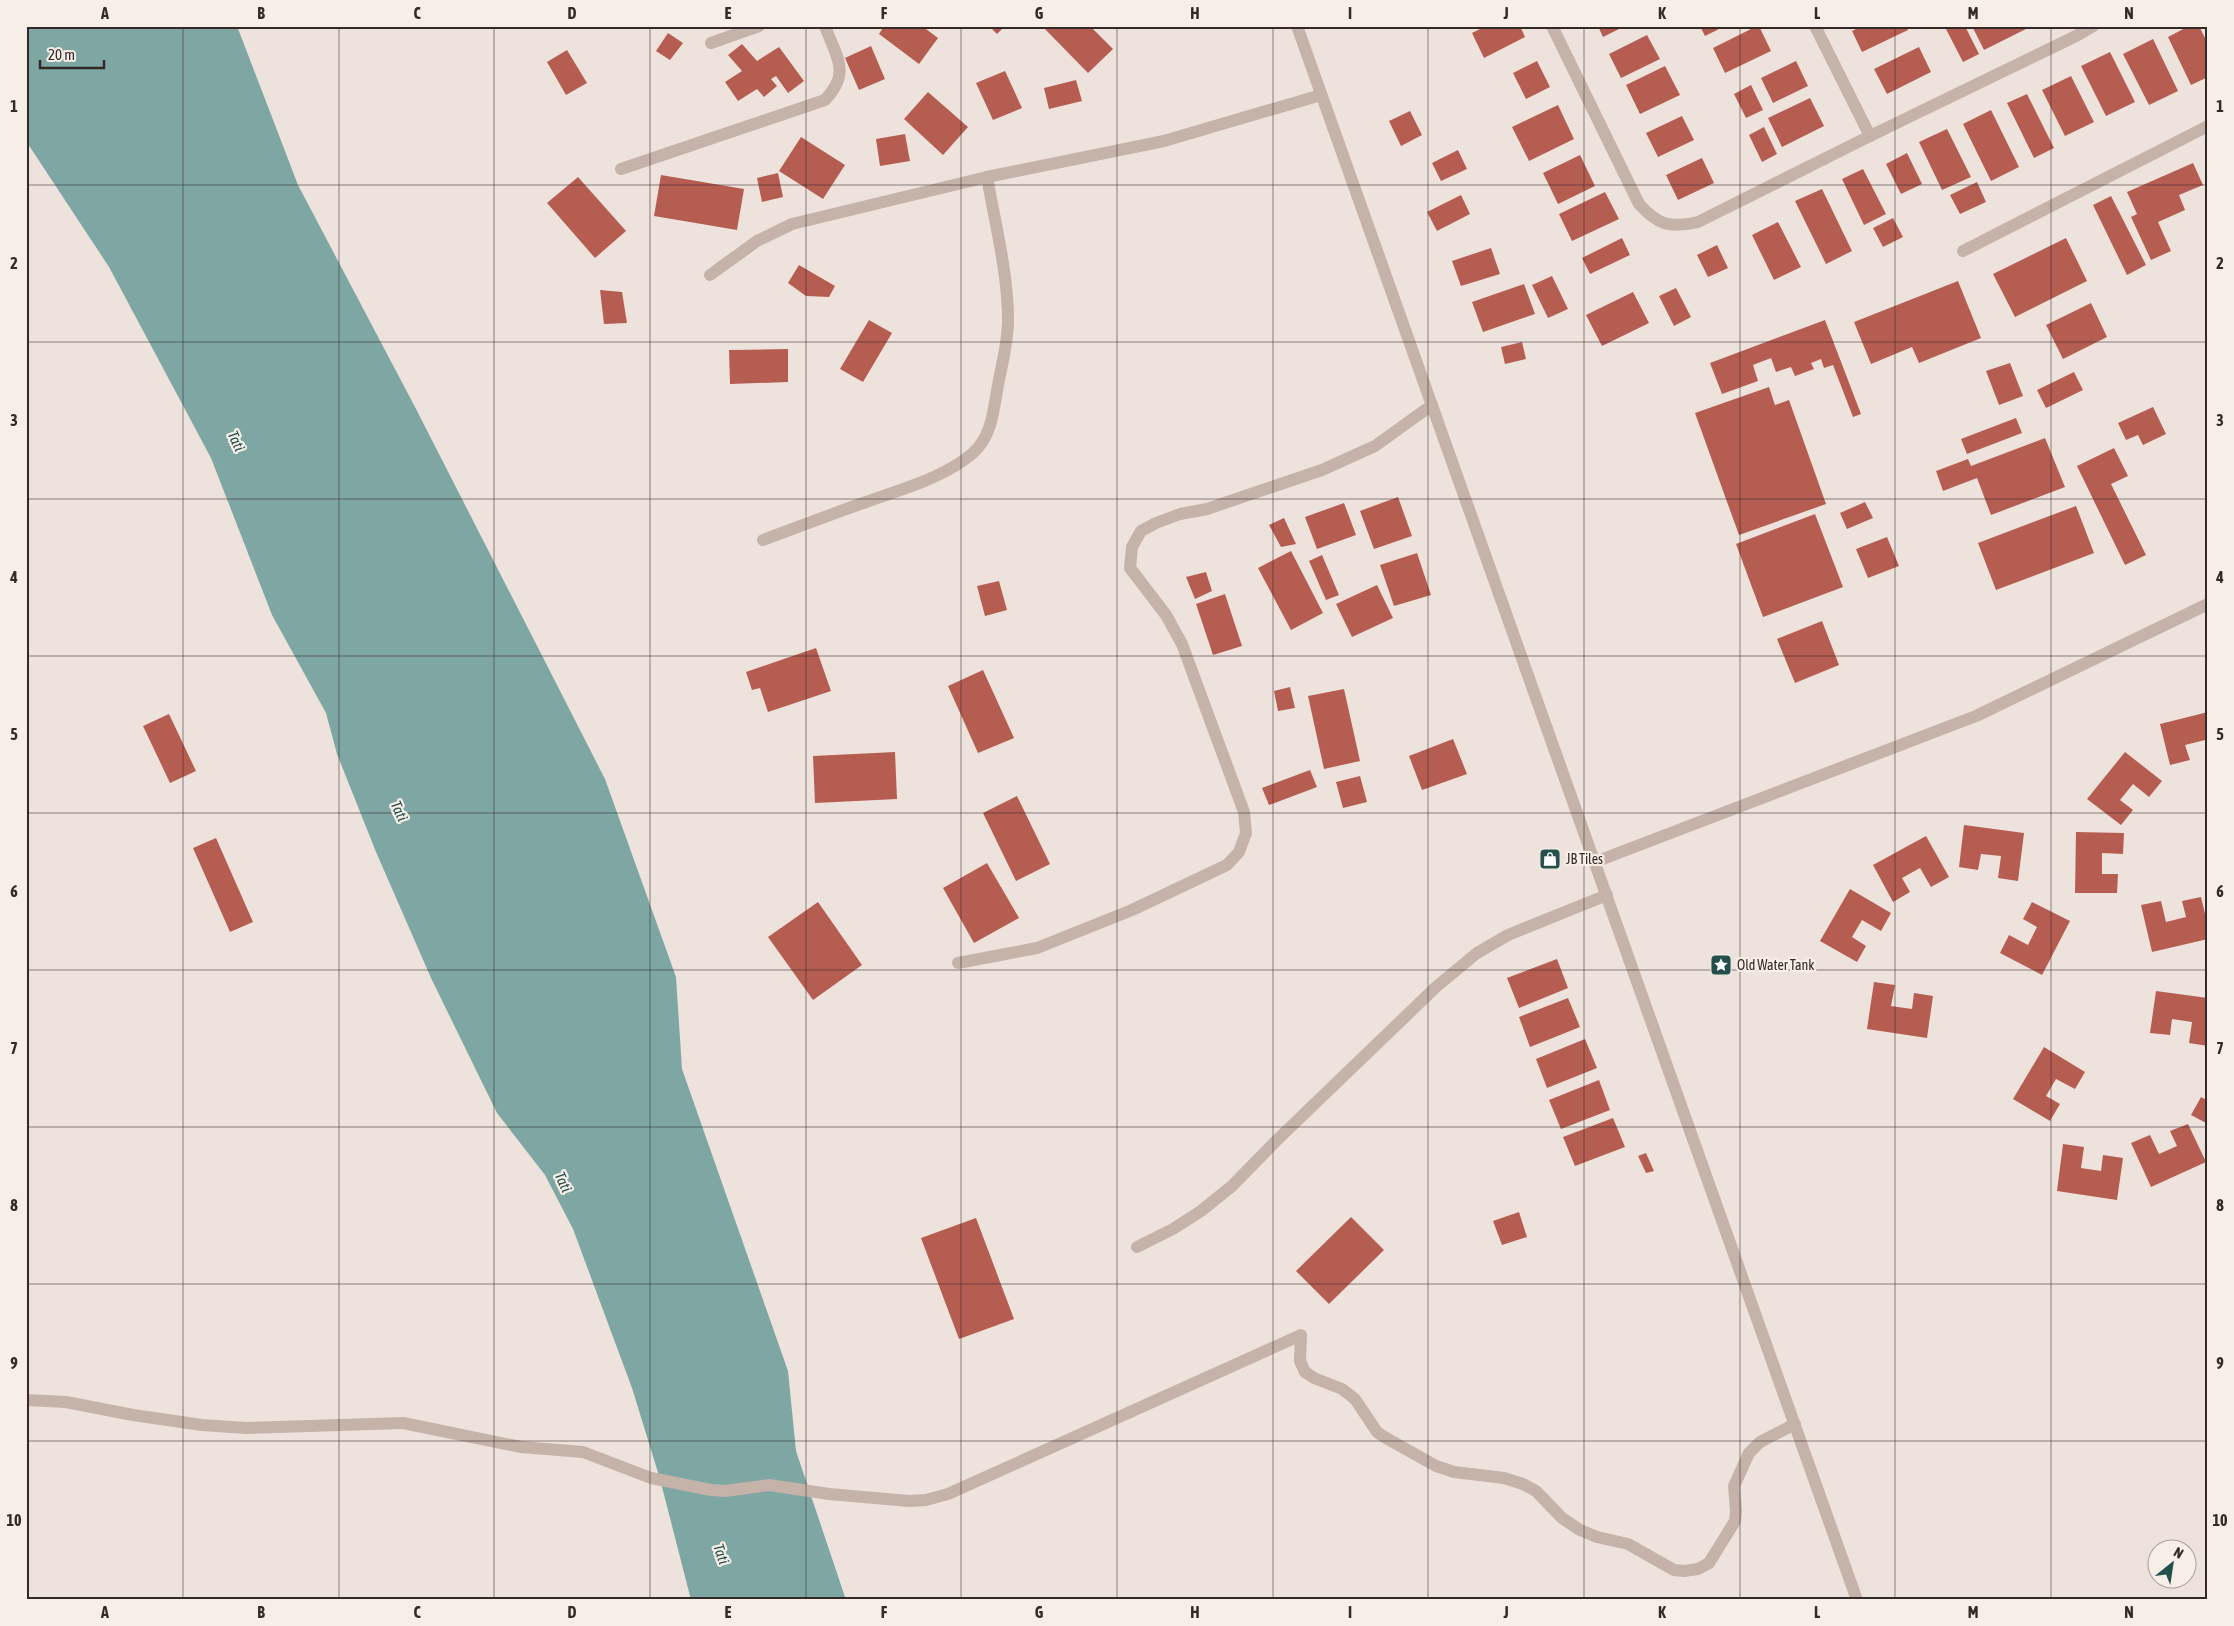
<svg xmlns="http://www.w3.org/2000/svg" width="2234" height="1626" viewBox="0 0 2234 1626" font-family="'Asap Condensed',sans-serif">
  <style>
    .water { fill: #7ea7a4 }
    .building { fill: #b65d52 }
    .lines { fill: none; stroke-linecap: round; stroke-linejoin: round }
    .street { stroke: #c5b2a9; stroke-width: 12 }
    .grid { fill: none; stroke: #332a28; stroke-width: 1; stroke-opacity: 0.55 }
    .labels { text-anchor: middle; stroke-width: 4.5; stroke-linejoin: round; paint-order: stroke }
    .poi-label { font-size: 14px; fill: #332a28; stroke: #f7eee7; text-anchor: start }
    .water-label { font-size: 15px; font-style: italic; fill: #234f4c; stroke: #f7eee7 }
    .neatline { fill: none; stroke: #332a28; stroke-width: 2 }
    .grid-label { font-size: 16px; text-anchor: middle; font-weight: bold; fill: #332a28 }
  </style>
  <rect width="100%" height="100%" fill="#eee3dc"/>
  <polygon class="water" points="26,26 237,26 298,185 415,407 605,779 676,977 682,1069 788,1371 796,1451 846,1600 691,1600 660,1479 632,1388 573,1229 545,1175 497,1113 431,978 376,852 337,754 326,713 272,615 211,458 109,267 26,141"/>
  <g class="building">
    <polygon points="884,26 922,26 938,38 919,64 879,34"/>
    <polygon points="989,26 1005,26 997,34"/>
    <polygon points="1042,26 1090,26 1113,49 1088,73"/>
    <polygon points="1486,26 1520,26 1525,37 1484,58 1472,33"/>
    <polygon points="1598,26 1625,26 1603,37"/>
    <polygon points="1700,26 1725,26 1705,36"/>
    <polygon points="1757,26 1759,26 1771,51 1725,73 1713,48"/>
    <polygon points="1862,26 1906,26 1908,30 1862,52 1852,31"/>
    <polygon points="1951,26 1965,26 1979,54 1963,62 1946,29"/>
    <polygon points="1972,26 2032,26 1984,50"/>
    <polygon points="2189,26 2199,26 2208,44 2208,77 2191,85 2168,37"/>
    <polygon points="668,33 683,43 670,60 656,51"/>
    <polygon points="1647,35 1660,59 1621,78 1609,54"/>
    <polygon points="2153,39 2178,91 2149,105 2123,54"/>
    <polygon points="742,44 757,61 779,47 804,81 788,93 776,76 771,79 777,86 764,97 757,89 738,101 725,82 742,71 728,55"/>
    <polygon points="871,46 885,79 859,90 845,58"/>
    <polygon points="1919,47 1931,72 1887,94 1874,69"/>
    <polygon points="567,50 587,83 566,95 547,62"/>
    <polygon points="2110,52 2135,102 2106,116 2081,66"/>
    <polygon points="1537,61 1550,87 1526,99 1513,73"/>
    <polygon points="1796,61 1808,86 1773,103 1761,78"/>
    <polygon points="1665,66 1680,95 1640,114 1626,85"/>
    <polygon points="1005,71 1022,108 993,120 976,83"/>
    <polygon points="2071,76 2094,122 2065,136 2042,90"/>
    <polygon points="1076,80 1082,101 1049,109 1044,88"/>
    <polygon points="1751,85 1763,110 1746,118 1734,94"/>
    <polygon points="928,92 968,127 943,155 904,119"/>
    <polygon points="2027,94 2054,148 2034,158 2007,103"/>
    <polygon points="1810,98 1824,126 1782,147 1768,118"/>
    <polygon points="1558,105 1574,139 1529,161 1512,127"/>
    <polygon points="1991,110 2019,167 1991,181 1963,124"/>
    <polygon points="1410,111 1422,135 1401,146 1389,121"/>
    <polygon points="1682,116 1694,140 1658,157 1646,133"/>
    <polygon points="1764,127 1777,154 1762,162 1749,135"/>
    <polygon points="1947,129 1971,177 1942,190 1919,142"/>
    <polygon points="905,134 910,161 880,166 876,139"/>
    <polygon points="801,137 845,165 823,199 779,171"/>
    <polygon points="1458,150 1467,169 1441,181 1432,163"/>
    <polygon points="1907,153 1922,184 1901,194 1886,164"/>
    <polygon points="1580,155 1595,186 1558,204 1543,173"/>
    <polygon points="1702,158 1714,183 1678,200 1666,175"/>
    <polygon points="2193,163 2203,185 2179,195 2185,210 2158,222 2171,251 2151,260 2131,217 2137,214 2127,192"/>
    <polygon points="1863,169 1886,214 1864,225 1842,179"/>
    <polygon points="778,173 783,197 762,202 757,178"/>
    <polygon points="661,175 744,189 737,230 654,216"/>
    <polygon points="578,177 626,231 595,258 547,203"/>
    <polygon points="1977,182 1986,202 1960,214 1950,195"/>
    <polygon points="1822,189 1852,251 1826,264 1795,201"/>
    <polygon points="1605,192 1619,219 1572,241 1559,214"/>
    <polygon points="1461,195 1470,214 1437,231 1427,212"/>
    <polygon points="2111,196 2146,265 2127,275 2093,205"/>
    <polygon points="1893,218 1903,237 1883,247 1873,228"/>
    <polygon points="1778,222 1801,267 1774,280 1752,235"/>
    <polygon points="1622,238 1630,255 1590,274 1582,258"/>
    <polygon points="2066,238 2087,281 2015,317 1993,274"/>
    <polygon points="1717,245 1728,268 1708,277 1697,255"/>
    <polygon points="1491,248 1500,274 1461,286 1452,261"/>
    <polygon points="799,265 835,286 829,297 806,296 788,283"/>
    <polygon points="1552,276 1568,309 1548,318 1532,285"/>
    <polygon points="1958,281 1981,338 1919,363 1912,347 1871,364 1854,322"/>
    <polygon points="1524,284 1535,314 1483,332 1472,302"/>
    <polygon points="1676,288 1691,317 1674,326 1659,296"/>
    <polygon points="600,290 622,292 627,323 604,324"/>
    <polygon points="1633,292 1649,323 1602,346 1586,315"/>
    <polygon points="2091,303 2107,337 2063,359 2046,325"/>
    <polygon points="869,320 892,333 863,382 840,369"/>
    <polygon points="1825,320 1861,414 1853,417 1833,365 1824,368 1821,359 1811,363 1814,369 1795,376 1791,367 1776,372 1771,358 1753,365 1758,381 1722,394 1710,363"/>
    <polygon points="1522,342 1526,359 1505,364 1501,347"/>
    <polygon points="788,349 788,382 730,384 729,350"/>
    <polygon points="2010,363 2023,396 1999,405 1986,371"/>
    <polygon points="2074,372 2083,390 2046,408 2037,390"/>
    <polygon points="1769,387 1775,405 1789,400 1826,504 1739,535 1695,413"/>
    <polygon points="2153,407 2166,434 2143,445 2138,435 2126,440 2118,423"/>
    <polygon points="2016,418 2022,433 1967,454 1961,439"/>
    <polygon points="2045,438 2065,487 1991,515 1977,478 1943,491 1936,471 1968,459 1971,466"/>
    <polygon points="2114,448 2128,476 2111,484 2146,555 2125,565 2077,466"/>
    <polygon points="1398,497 1412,536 1374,549 1360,511"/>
    <polygon points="1865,502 1873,518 1847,529 1840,513"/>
    <polygon points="1344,503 1356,535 1317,549 1305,517"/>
    <polygon points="2076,506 2094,553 1996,590 1978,543"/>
    <polygon points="1815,514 1843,587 1763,617 1736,544"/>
    <polygon points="1284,518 1296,544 1281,547 1269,525"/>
    <polygon points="1887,537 1899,566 1868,578 1856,549"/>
    <polygon points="1291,551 1323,613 1291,630 1258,568"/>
    <polygon points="1417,553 1431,595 1394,606 1380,565"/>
    <polygon points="1322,555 1339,595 1326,600 1309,561"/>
    <polygon points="1206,572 1212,591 1195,599 1186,577"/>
    <polygon points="999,581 1007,610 985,616 977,586"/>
    <polygon points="1377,585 1393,618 1352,637 1336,604"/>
    <polygon points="1225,594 1242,646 1213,655 1196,604"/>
    <polygon points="1822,621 1839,665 1795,683 1777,639"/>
    <polygon points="816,648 831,691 768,712 760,688 752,690 746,672"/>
    <polygon points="983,670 1014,738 978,753 948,686"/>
    <polygon points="1290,687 1295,708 1278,711 1274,691"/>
    <polygon points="1344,689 1360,761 1324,769 1308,696"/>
    <polygon points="2208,712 2208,747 2205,740 2185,745 2190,760 2170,765 2160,724"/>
    <polygon points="169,714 196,771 170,783 143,726"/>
    <polygon points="1453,739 1467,774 1422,790 1409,756"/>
    <polygon points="895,752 897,799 815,803 813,756"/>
    <polygon points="2125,752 2162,781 2149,797 2133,784 2120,800 2133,810 2121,825 2087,799"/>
    <polygon points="1310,770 1317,787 1269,805 1262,788"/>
    <polygon points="1360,776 1367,802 1343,808 1336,782"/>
    <polygon points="1017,796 1050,864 1016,881 983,813"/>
    <polygon points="1964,825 2024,833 2018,881 1998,878 2001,856 1981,854 1978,870 1959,867"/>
    <polygon points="2076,832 2124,833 2123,854 2102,853 2102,874 2118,874 2117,893 2075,893"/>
    <polygon points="1926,836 1949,877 1931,887 1920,868 1902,878 1910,892 1893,902 1873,865"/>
    <polygon points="216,838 253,922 230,932 193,848"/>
    <polygon points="987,863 1019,918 974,943 943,888"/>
    <polygon points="1850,889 1891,913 1881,931 1862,920 1852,937 1866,946 1857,962 1820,941"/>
    <polygon points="2201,897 2208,926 2208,939 2152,952 2141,905 2161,901 2166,922 2186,917 2182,901"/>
    <polygon points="818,902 862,965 813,1000 768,937"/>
    <polygon points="2032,902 2070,921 2042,975 2000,953 2009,935 2028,945 2037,927 2023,919"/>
    <polygon points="1557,959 1568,988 1519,1008 1507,978"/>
    <polygon points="1874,982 1895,985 1891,1006 1912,1009 1914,993 1933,996 1927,1038 1867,1029"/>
    <polygon points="2156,991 2208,998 2208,1046 2189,1043 2192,1022 2172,1019 2170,1035 2150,1033"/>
    <polygon points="1568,998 1580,1027 1530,1047 1519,1017"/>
    <polygon points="1585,1039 1597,1068 1547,1088 1536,1059"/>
    <polygon points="2044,1047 2085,1072 2075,1089 2056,1079 2046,1096 2060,1104 2050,1121 2013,1099"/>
    <polygon points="1599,1080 1610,1110 1561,1129 1549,1100"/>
    <polygon points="2201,1097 2208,1101 2208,1124 2191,1115"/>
    <polygon points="1613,1118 1625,1147 1575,1166 1563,1137"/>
    <polygon points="2188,1124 2206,1162 2151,1187 2131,1143 2150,1135 2159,1154 2177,1146 2170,1131"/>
    <polygon points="2063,1144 2084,1147 2081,1168 2101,1171 2103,1155 2123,1158 2117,1200 2057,1191"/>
    <polygon points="1646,1153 1654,1171 1646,1173 1638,1156"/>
    <polygon points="1519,1212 1527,1237 1502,1245 1493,1221"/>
    <polygon points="1351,1217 1384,1250 1329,1304 1296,1271"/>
    <polygon points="976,1218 1014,1319 959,1339 921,1238"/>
  </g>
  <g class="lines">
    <g class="street">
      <polyline points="1297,26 1857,1600"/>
      <path d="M1552,26L1639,204C1659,226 1670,228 1698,222L1870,136L2076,36L2093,26"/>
      <polyline points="1815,26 1870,136"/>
      <polyline points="711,43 759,26"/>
      <path d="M621,169L825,100C851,72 837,59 825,26"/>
      <polyline points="1963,251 2208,126"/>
      <polyline points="710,275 757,241 792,224 987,177 1164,141 1321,95"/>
      <path d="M763,540C798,527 832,514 866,502C902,489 944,478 973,453C991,437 993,413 997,391C1001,367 1008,344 1008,320C1008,273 995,223 987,177"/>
      <polyline points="1595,862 1976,716 2208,604"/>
      <polyline points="958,963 1037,948 1132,910 1227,865 1239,852 1246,833 1244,812 1182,644 1166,615 1130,568 1132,547 1141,531 1156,523 1180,514 1207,509 1322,470 1375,446 1432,405"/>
      <polyline points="1137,1247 1173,1229 1201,1211 1232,1186 1276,1141 1436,987 1477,953 1508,935 1607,895"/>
      <polyline points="26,1400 66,1402 133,1415 202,1425 246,1428 403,1423 521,1447 583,1452 651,1478 711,1490 725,1491 769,1485 829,1494 909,1501 926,1500 948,1494 1301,1335 1300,1361 1305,1372 1314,1378 1342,1389 1355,1399 1377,1432 1386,1438 1436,1466 1454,1472 1504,1478 1523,1484 1536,1491 1562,1518 1580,1530 1597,1537 1628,1544 1674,1570 1684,1571 1698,1569 1709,1563 1735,1521 1736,1510 1734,1486 1749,1453 1760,1442 1795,1424"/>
    </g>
  </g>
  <path class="grid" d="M183,26V1600M339,26V1600M494,26V1600M650,26V1600M806,26V1600M961,26V1600M1117,26V1600M1273,26V1600M1428,26V1600M1584,26V1600M1740,26V1600M1895,26V1600M2051,26V1600M26,185H2208M26,342H2208M26,499H2208M26,656H2208M26,813H2208M26,970H2208M26,1127H2208M26,1284H2208M26,1441H2208"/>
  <defs>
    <g id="shop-square" transform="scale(1.125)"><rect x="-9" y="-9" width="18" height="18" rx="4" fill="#234f4c" stroke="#f7eee7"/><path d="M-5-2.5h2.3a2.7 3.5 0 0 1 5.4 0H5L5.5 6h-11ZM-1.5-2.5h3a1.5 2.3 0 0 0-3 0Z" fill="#fff"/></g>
    <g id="sight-square" transform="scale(1.125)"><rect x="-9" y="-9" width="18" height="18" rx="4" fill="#234f4c" stroke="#f7eee7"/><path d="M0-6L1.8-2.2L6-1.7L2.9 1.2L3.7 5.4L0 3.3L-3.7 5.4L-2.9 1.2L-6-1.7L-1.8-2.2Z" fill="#fff"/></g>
  </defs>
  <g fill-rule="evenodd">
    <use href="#shop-square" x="1550" y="859"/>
    <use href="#sight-square" x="1721" y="965"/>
  </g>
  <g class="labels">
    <g class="poi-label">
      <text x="1566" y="864">JB Tiles</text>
      <text x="1737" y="970">Old Water Tank</text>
    </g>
    <g class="water-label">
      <text transform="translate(236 441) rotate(66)" y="5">Tati</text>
      <text transform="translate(399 811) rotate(66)" y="5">Tati</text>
      <text transform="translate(563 1182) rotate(66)" y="5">Tati</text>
      <text transform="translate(721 1554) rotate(71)" y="5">Tati</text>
    </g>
  </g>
  <rect width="2234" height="1626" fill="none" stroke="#f7eee7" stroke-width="55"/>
  <g transform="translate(2172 1564) rotate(30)"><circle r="24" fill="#f7eee7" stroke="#a9a09b"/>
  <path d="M0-4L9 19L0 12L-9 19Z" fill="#234f4c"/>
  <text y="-8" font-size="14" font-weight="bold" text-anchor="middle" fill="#332a28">N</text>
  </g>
  <path d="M40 60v8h64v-8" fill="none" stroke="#332a28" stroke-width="2.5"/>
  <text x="48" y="60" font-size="15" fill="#332a28" stroke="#f7eee7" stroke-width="4" paint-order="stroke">20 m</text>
  <rect x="28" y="28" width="2178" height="1570" class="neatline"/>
  <g class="grid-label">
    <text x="105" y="19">A</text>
    <text x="261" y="19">B</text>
    <text x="417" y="19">C</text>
    <text x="572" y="19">D</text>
    <text x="728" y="19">E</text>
    <text x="884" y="19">F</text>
    <text x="1039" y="19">G</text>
    <text x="1195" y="19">H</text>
    <text x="1350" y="19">I</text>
    <text x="1506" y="19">J</text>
    <text x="1662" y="19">K</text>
    <text x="1817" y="19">L</text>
    <text x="1973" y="19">M</text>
    <text x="2129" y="19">N</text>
    <text x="14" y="112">1</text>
    <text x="2220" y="112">1</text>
    <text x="14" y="269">2</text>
    <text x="2220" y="269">2</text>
    <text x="14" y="426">3</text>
    <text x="2220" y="426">3</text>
    <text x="14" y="583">4</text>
    <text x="2220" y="583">4</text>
    <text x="14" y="740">5</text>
    <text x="2220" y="740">5</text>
    <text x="14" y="897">6</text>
    <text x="2220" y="897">6</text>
    <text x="14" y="1054">7</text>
    <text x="2220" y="1054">7</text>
    <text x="14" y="1211">8</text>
    <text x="2220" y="1211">8</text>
    <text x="14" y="1369">9</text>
    <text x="2220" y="1369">9</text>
    <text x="14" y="1526">10</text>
    <text x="2220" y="1526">10</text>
    <text x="105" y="1618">A</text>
    <text x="261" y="1618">B</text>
    <text x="417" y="1618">C</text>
    <text x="572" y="1618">D</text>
    <text x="728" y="1618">E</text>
    <text x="884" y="1618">F</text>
    <text x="1039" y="1618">G</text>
    <text x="1195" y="1618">H</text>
    <text x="1350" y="1618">I</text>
    <text x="1506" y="1618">J</text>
    <text x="1662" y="1618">K</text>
    <text x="1817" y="1618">L</text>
    <text x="1973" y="1618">M</text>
    <text x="2129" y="1618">N</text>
  </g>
</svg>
